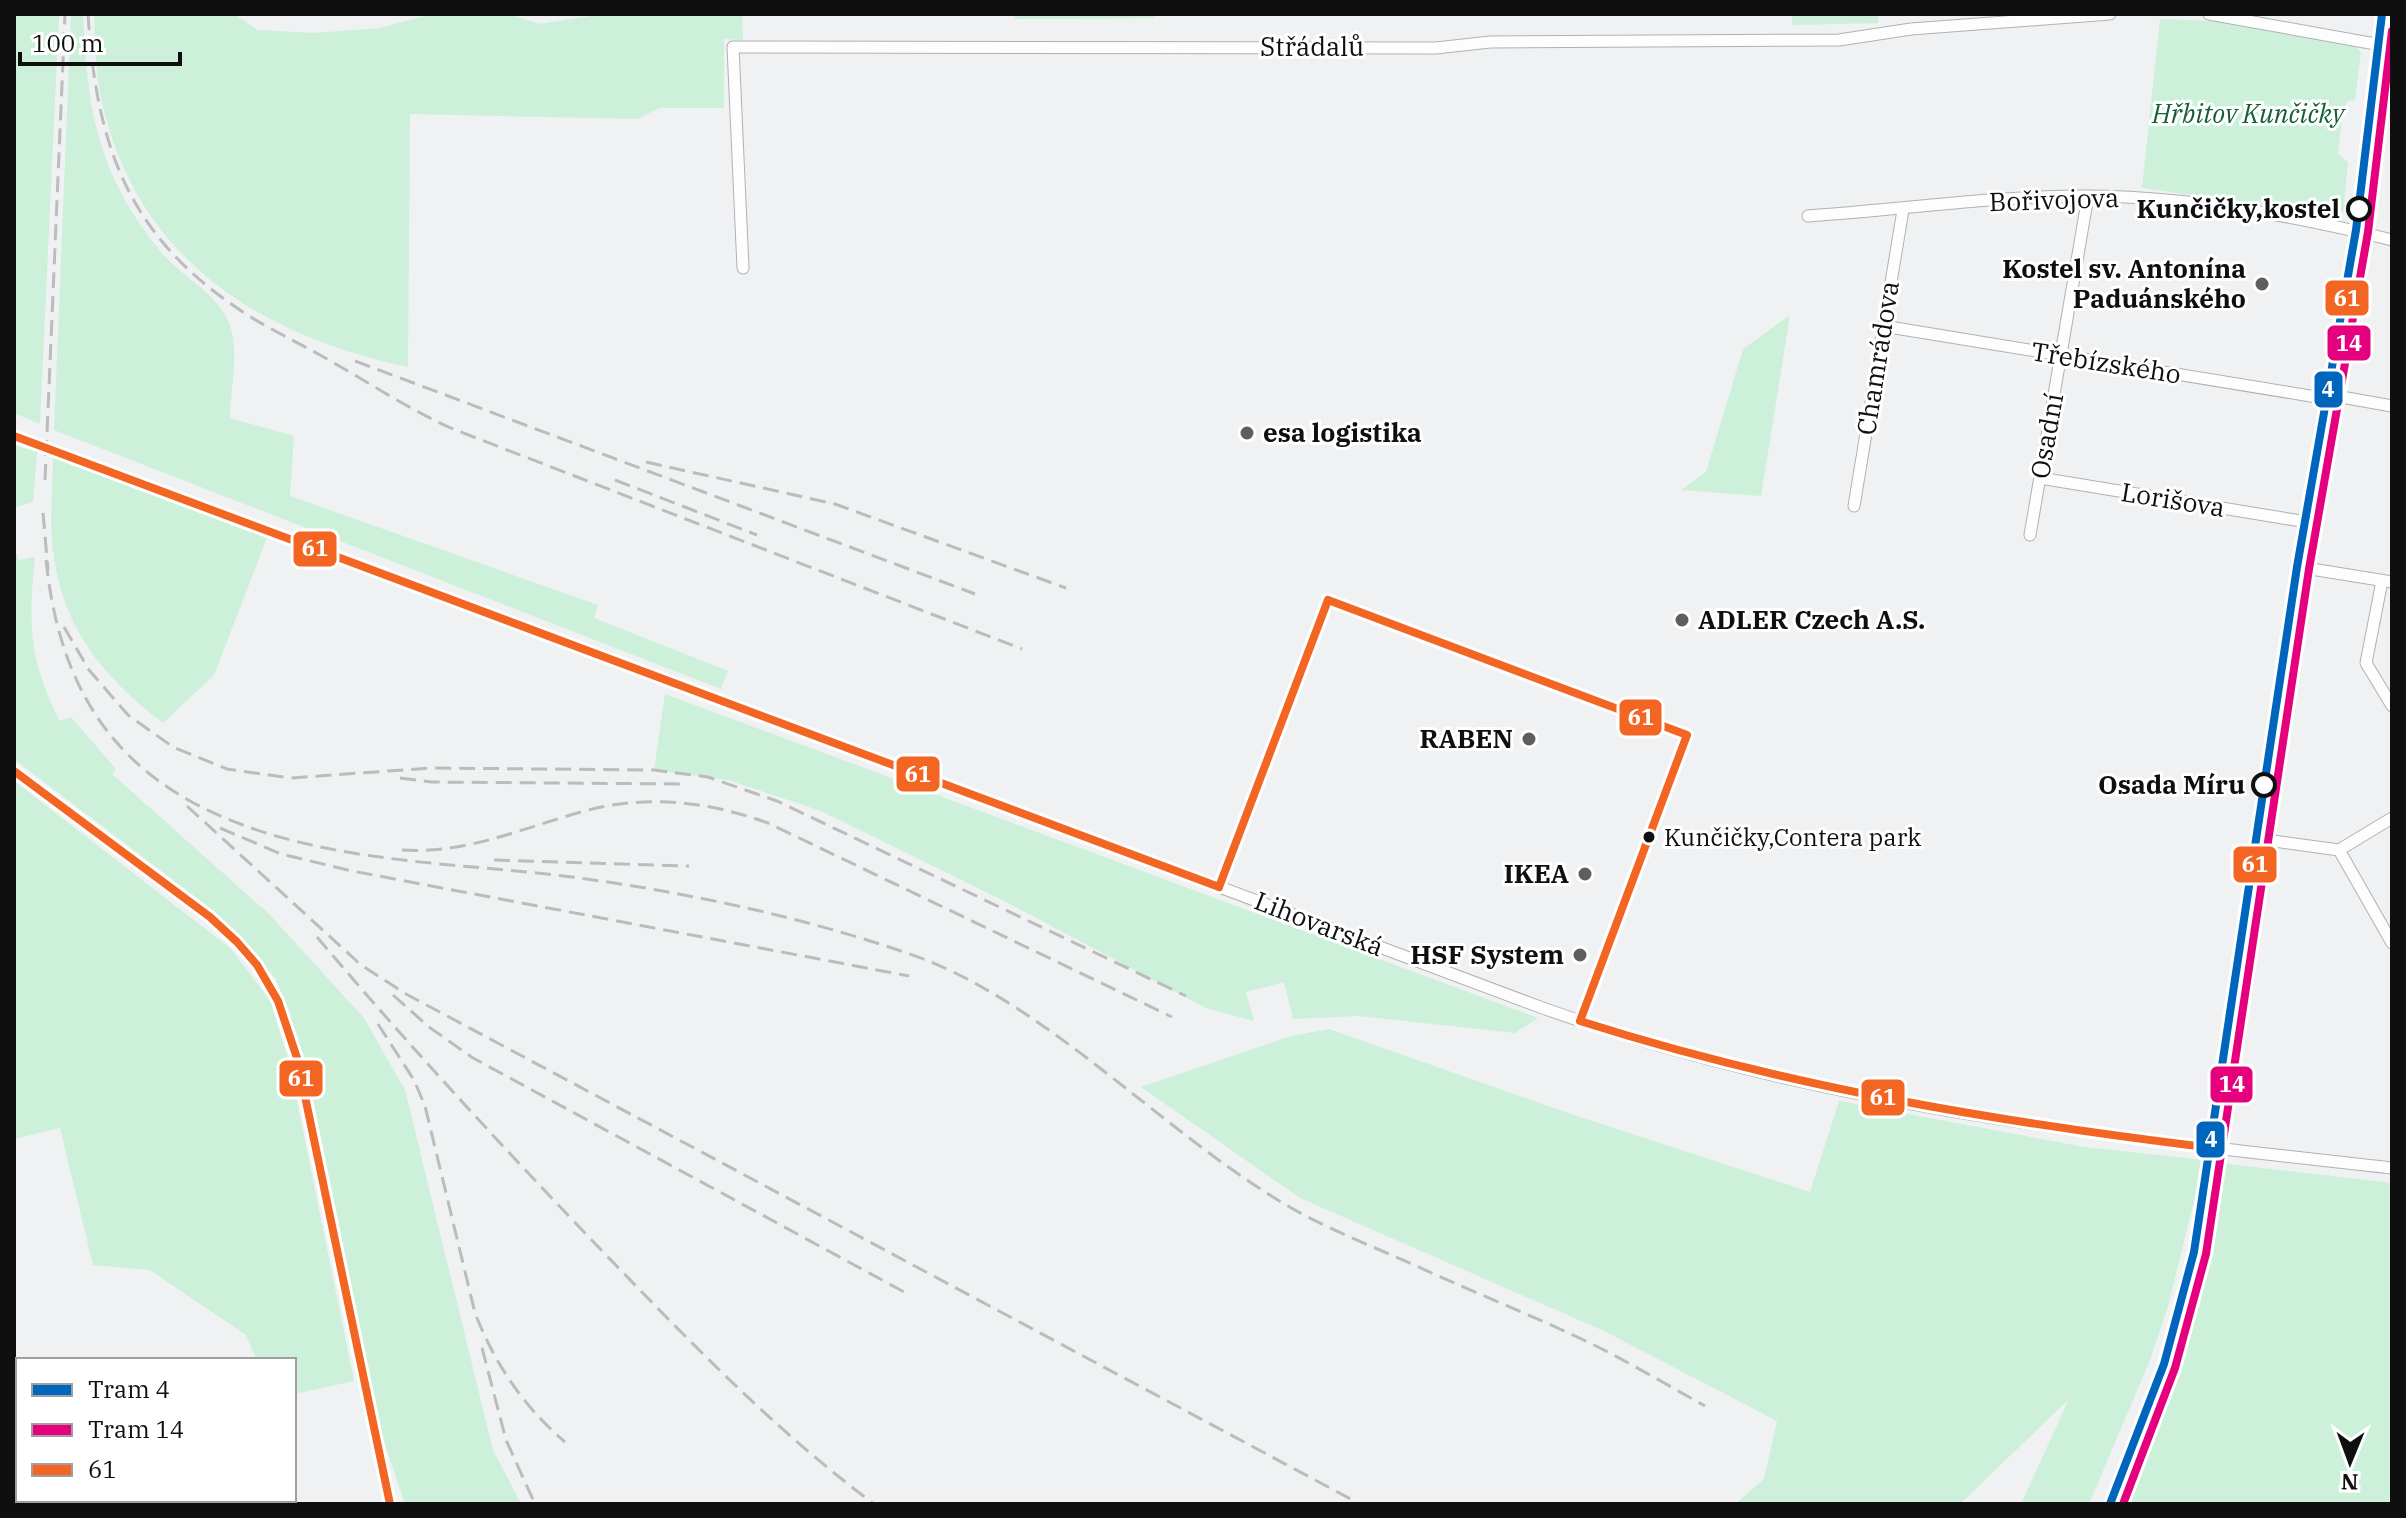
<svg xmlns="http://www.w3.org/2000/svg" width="2406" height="1518" viewBox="0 0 2406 1518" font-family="'IBM Plex Serif',serif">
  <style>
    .green { fill: #ccf0d9 }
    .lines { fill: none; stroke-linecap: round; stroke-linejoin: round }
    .minor-casing { stroke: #b0b1b2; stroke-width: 13 }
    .minor { stroke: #fdfdfd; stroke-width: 11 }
    .rail { stroke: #bbbcbc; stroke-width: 3; stroke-dasharray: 16 8; stroke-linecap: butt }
    .bus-1-casing { stroke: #fff; stroke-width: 14 }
    .bus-1 { stroke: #f26522; stroke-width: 8 }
    .tram-1-casing { stroke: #fff; stroke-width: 14 }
    .tram-2-casing { stroke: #fff; stroke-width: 14 }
    .tram-1 { stroke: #0065bd; stroke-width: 8 }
    .tram-2 { stroke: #e5007d; stroke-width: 8 }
    .stop-dot { fill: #fff; stroke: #0f0f10; stroke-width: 4 }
    .poi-dot { fill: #5e5e5f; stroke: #fff; stroke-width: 3 }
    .bus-dot { fill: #0f0f10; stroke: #fff; stroke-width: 3 }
    .labels { text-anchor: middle; stroke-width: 6; stroke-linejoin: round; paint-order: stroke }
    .bus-label { font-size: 24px; fill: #0f0f10; stroke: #fff; text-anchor: start }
    .street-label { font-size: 26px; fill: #0f0f10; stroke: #fff }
    .park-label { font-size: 26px; font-style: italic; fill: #145f37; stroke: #fff }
    .stop-label { font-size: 26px; font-weight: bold; fill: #0f0f10; stroke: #fff; text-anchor: end }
    .poi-label { font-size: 26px; font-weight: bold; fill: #0f0f10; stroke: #fff; text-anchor: end }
    .line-badge { stroke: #fff; stroke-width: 3 }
    .badge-label { font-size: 22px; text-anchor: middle; font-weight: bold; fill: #fff }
  </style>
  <rect width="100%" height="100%" fill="#f0f1f2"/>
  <g class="green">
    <polygon points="14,14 59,14 40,424 14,413"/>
    <path d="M71,14H83C87,110 98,175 161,252C184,280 224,295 232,333C238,358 230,392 230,418L294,436L290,496L598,605L594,618L728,671L721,689L54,430Z"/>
    <path d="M94,14H234L258,30L315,33L380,28L433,14H508L540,24L603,14H742L743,40L724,39V108H659L637,119L410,114L408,367C255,334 133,256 100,93C95,68 95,40 94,14Z"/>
    <polygon points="1015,14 1155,14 1155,18 1015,19"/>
    <polygon points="1792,14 1878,14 1878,23 1792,25"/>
    <polygon points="2160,19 2216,21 2354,44 2361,53 2355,100 2348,101 2343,109 2338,153 2348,163 2343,211 2337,215 2142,188"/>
    <polygon points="1790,315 1761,496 1681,490 1706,472 1743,349"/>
    <polygon points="14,445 37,452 33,502 14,508"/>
    <path d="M53,457L267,538L214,675L163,723C103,677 62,628 53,550C49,520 53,487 53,457Z"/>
    <path d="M14,546L19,560L35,557C28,623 29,661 60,721L71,717L116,769L112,774L269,914L364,1018L405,1090L493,1450L521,1504H405L382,1436L308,1074L276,979L214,911L14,759Z"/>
    <polygon points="665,694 1538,1018 1515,1033 1359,1016 1293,1019 1284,982 1246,992 1254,1021 1206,1008 1010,904 821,811 728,780 654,770"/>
    <polygon points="14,781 230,948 270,1000 289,1062 354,1381 294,1394 294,1360 257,1360 246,1335 150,1270 93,1265 60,1128 14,1139"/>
    <polygon points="1329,1029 1568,1113 1810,1192 1839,1101 2084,1147 2204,1160 2168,1306 2150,1360 2089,1504 2021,1504 2069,1399 1960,1504 1735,1504 1764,1479 1777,1421 1604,1331 1300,1198 1141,1087 1291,1036"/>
    <polygon points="2220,1163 2392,1183 2392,1504 2122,1504 2192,1319"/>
  </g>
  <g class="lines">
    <g class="minor-casing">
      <g id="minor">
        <polyline points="2209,14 2392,47"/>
        <path d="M1808,216C1896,210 1986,197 2074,196C2181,195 2289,214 2392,240"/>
        <polyline points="743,268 733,47 1436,48 1490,42 1839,40 1911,29 2110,14"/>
        <polyline points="1883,326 2329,399"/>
        <polyline points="2330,395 2392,406"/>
        <path d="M14,436L1540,1007C1815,1106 2104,1136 2392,1168"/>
        <polyline points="2040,478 2307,522"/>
        <polyline points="1854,506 1903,210"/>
        <polyline points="2030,535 2088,196"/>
        <polyline points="2299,567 2392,582"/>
        <polyline points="2382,581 2366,663 2392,706"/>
        <polyline points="14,771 210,917 237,942 257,965 278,1001 297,1058 390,1504"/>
        <polyline points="2259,839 2339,850 2392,818"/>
        <polyline points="2339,850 2392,943"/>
        <polyline points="2213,1148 2299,567 2359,231 2384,14"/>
      </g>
    </g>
    <use href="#minor" class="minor"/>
    <g class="rail">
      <path d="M88,14C96,144 127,235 240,310C265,327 293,340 320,355C365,380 406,408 453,429L1022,649"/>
      <polyline points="355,361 975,594"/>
      <polyline points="646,462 835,504 1066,588"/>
      <polyline points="45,480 65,14"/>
      <polyline points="615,480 757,535"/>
      <polyline points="43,513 48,570"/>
      <path d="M46,560C57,664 95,748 190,801C305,864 445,861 572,877C685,892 799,916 907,953C1038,997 1155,1124 1273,1197C1320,1227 1373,1246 1423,1269C1482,1296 1544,1320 1602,1349C1637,1367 1671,1387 1705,1406"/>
      <polyline points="64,627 89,670 128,715 173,747 227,769 290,778 431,768 654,770 708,777 777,801 1186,996"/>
      <polyline points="400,778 431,782 684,784"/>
      <polyline points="187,806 361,965 406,994 1360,1504"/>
      <polyline points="220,828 281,854 352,871 909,976"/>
      <path d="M402,850C466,854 520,829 581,812C644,794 707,801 768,823L1172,1017"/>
      <polyline points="494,860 689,866"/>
      <path d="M317,937C410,1047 507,1152 607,1256C692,1344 776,1431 874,1504"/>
      <polyline points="393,995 429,1027 473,1058 906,1293"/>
      <path d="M378,1024L414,1080L425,1106L475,1313C495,1364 523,1406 565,1442"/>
      <polyline points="482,1348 506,1440 535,1504"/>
    </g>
    <g class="bus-1-casing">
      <g id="bus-1">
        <polyline points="14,436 1219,887"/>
        <path d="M1328,600L1687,735L1580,1021C1787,1087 1998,1122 2213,1148"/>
        <polyline points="14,771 210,917 237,942 257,965 278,1001 297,1058 390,1504"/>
        <polyline points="1219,887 1328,600"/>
        <polyline points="2213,1148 2299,567 2359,231 2384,14"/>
      </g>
    </g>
    <use href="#bus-1" class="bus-1"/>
    <g class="tram-1-casing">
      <polyline id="tram-1" points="2110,1504 2164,1364 2194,1252 2297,567 2356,230 2382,14"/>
    </g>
    <g class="tram-2-casing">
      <polyline id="tram-2" points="2123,1504 2175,1368 2206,1254 2309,569 2368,232 2392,31"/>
    </g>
    <use href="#tram-1" class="tram-1"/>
    <use href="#tram-2" class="tram-2"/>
  </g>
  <g class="stop-dot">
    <circle cx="2359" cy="209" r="11"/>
    <circle cx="2264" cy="785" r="11"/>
  </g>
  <g class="poi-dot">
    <circle cx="2262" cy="284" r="8"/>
    <circle cx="1247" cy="433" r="8"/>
    <circle cx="1682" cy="620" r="8"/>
    <circle cx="1529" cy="739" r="8"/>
    <circle cx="1585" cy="874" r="8"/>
    <circle cx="1580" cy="955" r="8"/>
  </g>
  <circle class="bus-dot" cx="1649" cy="837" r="7"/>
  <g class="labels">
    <g class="bus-label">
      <text x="1664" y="846">Kunčičky,Contera park</text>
    </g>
    <g class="street-label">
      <text x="1312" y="56">Střádalů</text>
      <text transform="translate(2054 200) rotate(-2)" y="9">Bořivojova</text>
      <text transform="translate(1878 358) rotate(-81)" y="9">Chamrádova</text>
      <text transform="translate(2106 363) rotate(9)" y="9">Třebízského</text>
      <text transform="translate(2047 436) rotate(-80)" y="9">Osadní</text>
      <text transform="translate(2173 500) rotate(9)" y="9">Lorišova</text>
      <text transform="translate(1319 924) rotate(21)" y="9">Lihovarská</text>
    </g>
    <g class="park-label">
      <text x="2248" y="123">Hřbitov Kunčičky</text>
    </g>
    <g class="stop-label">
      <text x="2340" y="218">Kunčičky,kostel</text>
      <text x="2245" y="794">Osada Míru</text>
    </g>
    <g class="poi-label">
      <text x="2246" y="278">Kostel sv. Antonína<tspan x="2246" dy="30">Paduánského</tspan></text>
      <text x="1263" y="442" text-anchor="start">esa logistika</text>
      <text x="1698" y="629" text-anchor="start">ADLER Czech A.S.</text>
      <text x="1513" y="748">RABEN</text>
      <text x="1569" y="883">IKEA</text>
      <text x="1564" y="964">HSF System</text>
    </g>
  </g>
  <g class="line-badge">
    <rect x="2324" y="279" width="46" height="38" rx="8" fill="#f26522"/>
    <rect x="2326" y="324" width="46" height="38" rx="8" fill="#e5007d"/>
    <rect x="2313" y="370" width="31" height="39" rx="8" fill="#0065bd"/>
    <rect x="292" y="530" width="46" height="38" rx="8" fill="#f26522"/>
    <rect x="1618" y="698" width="45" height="39" rx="8" fill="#f26522"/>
    <rect x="895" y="755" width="46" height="38" rx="8" fill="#f26522"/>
    <rect x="2232" y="845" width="46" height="39" rx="8" fill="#f26522"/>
    <rect x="278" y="1059" width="46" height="39" rx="8" fill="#f26522"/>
    <rect x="2209" y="1065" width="45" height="39" rx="8" fill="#e5007d"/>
    <rect x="1860" y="1078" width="46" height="39" rx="8" fill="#f26522"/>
    <rect x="2195" y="1120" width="31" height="39" rx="8" fill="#0065bd"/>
  </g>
  <g class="badge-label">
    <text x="2347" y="306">61</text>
    <text x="2349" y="351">14</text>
    <text x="2328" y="397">4</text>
    <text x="315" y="556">61</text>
    <text x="1641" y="725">61</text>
    <text x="918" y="782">61</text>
    <text x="2255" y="872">61</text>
    <text x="301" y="1086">61</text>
    <text x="2232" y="1092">14</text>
    <text x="1883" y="1105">61</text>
    <text x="2211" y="1147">4</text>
  </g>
  <rect width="2406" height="1518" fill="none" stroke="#0f0f10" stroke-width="32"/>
  <rect x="16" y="1358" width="280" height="144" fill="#ffffff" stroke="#9f9f9f" stroke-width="2"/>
  <rect x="32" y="1384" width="40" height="12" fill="#0065bd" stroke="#9f9f9f" stroke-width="2"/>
  <text x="88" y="1398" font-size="24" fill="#0f0f10">Tram 4</text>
  <rect x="32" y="1424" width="40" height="12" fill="#e5007d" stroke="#9f9f9f" stroke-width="2"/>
  <text x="88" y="1438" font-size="24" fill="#0f0f10">Tram 14</text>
  <rect x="32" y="1464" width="40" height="12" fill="#f26522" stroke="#9f9f9f" stroke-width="2"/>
  <text x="88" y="1478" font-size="24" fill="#0f0f10">61</text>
  <g transform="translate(2350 1462) rotate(181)" stroke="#ffffff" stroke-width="6" paint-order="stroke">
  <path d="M0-6L14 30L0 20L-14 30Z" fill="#0f0f10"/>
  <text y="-12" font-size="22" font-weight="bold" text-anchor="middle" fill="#0f0f10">N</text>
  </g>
  <path d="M20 52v12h160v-12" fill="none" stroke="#0f0f10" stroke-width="4"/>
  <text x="32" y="52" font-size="24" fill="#0f0f10" stroke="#ffffff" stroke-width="6" paint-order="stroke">100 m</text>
</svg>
